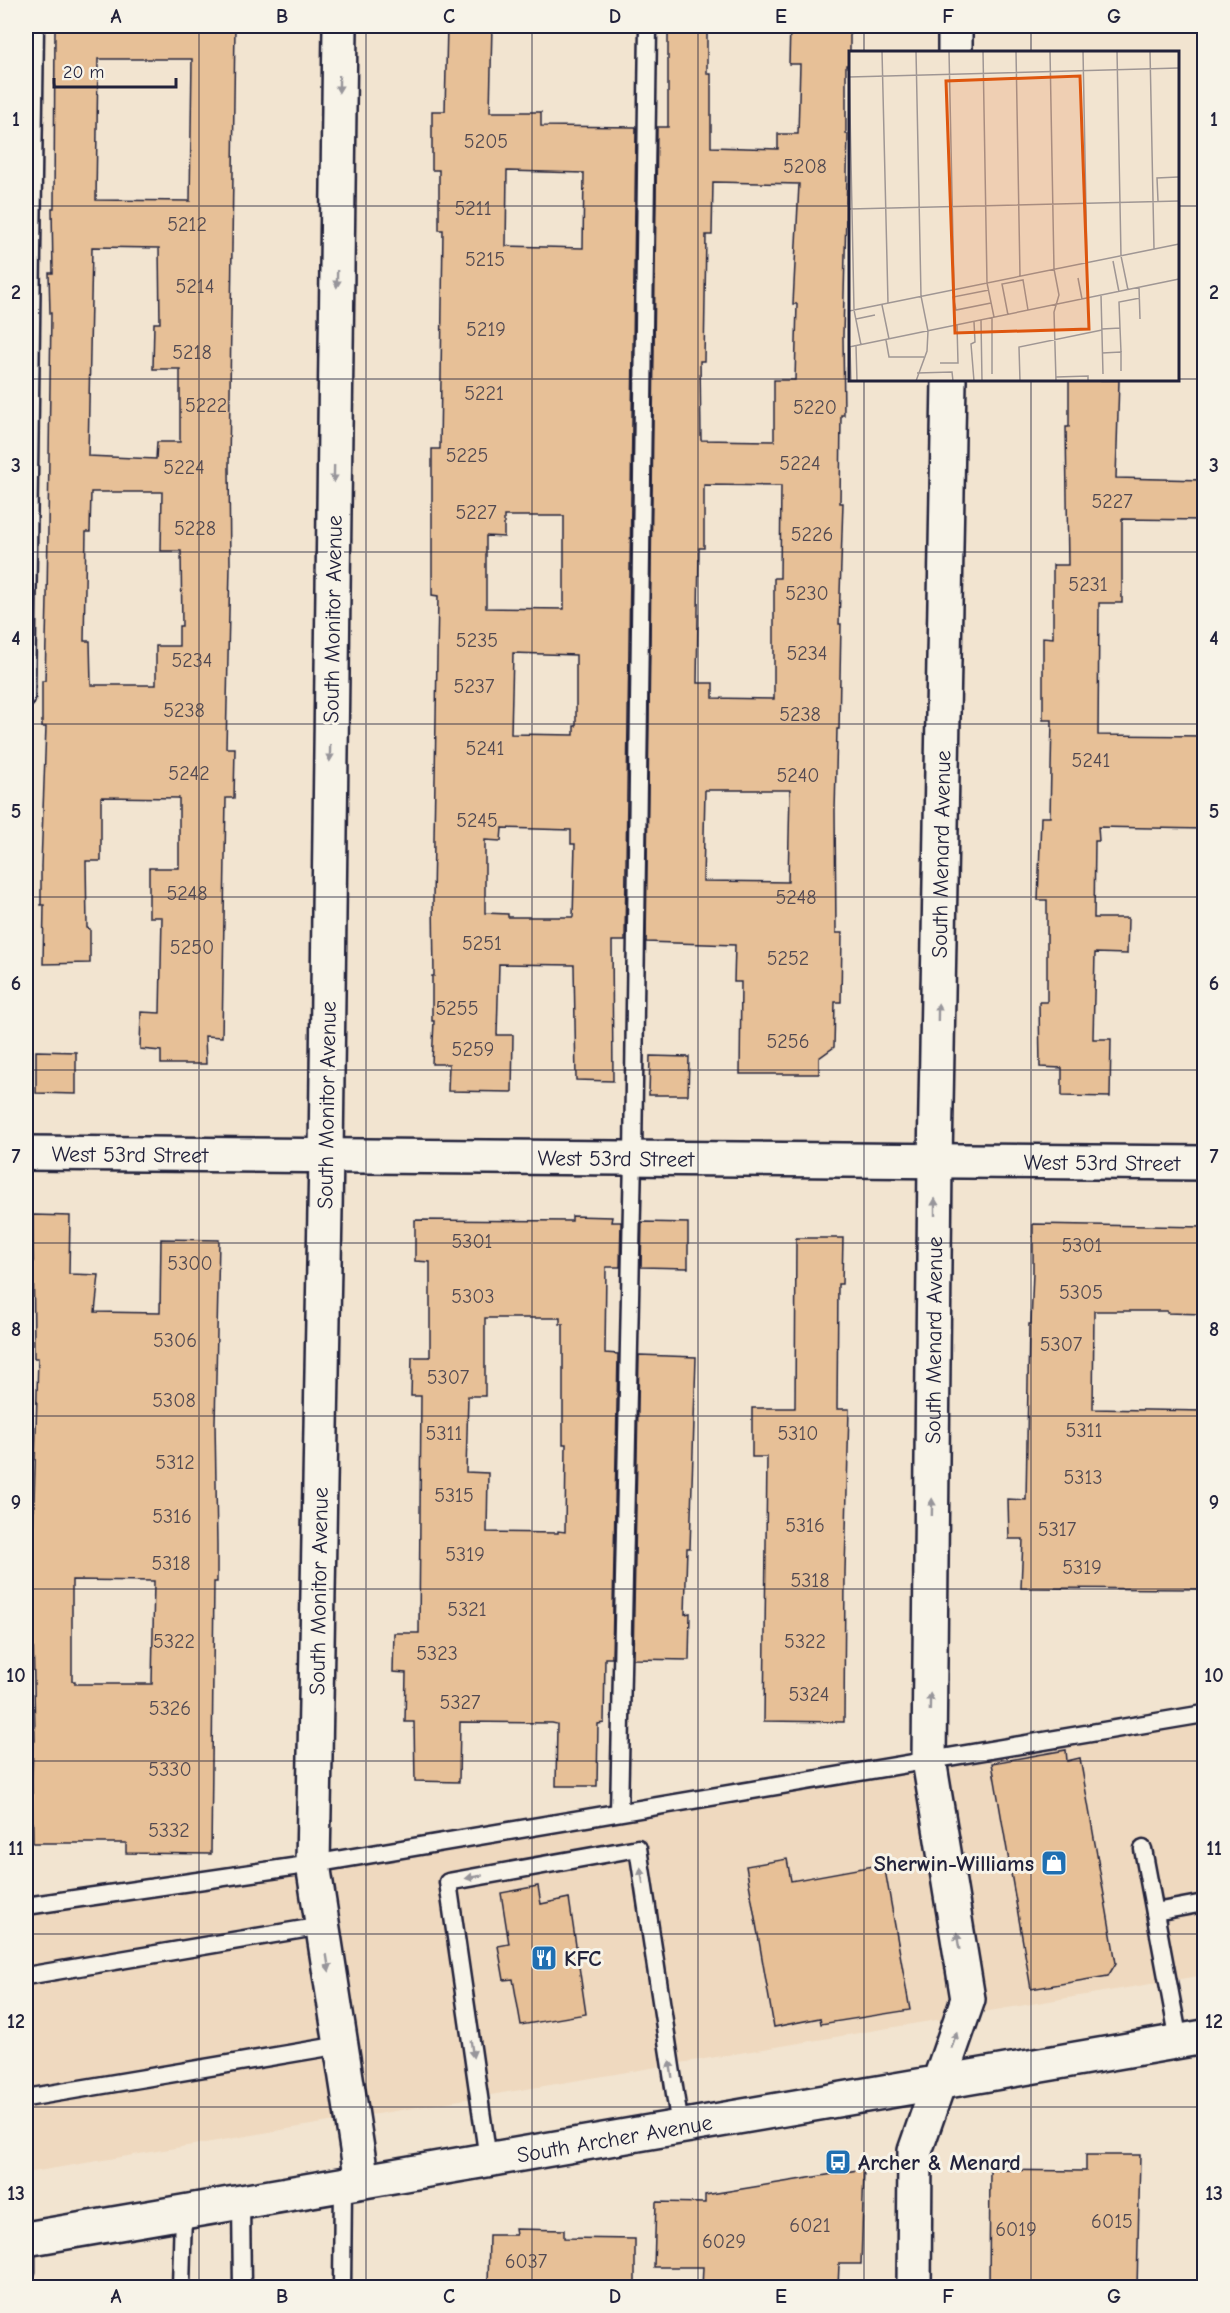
<svg xmlns="http://www.w3.org/2000/svg" width="1230" height="2313" viewBox="0 0 1230 2313" font-family="'Comic Neue',sans-serif">
  <style>
    .built { fill: #efd9bf }
    .building { fill: #e7c097; stroke: #22223b; stroke-width: 1.5; fill-rule: evenodd }
    .lines { fill: none; stroke-linecap: round; stroke-linejoin: round }
    .lane-casing { stroke: #22223b; stroke-width: 21 }
    .street-casing { stroke: #22223b; stroke-width: 38 }
    .secondary-casing { stroke: #22223b; stroke-width: 38 }
    .lane { stroke: #f7f3e8; stroke-width: 16 }
    .street { stroke: #f7f3e8; stroke-width: 33 }
    .secondary { stroke: #f7f3e8; stroke-width: 33 }
    .oneway { fill: #97959a }
    .grid { fill: none; stroke: #22223b; stroke-width: 1.5; stroke-opacity: 0.55 }
    .labels { text-anchor: middle; stroke-width: 6; stroke-linejoin: round; paint-order: stroke }
    .number-label { font-size: 20px; fill: #534a52 }
    .street-label { font-size: 22px; fill: #22223b; stroke: #f7f3e8 }
    .poi-label { font-size: 22px; font-weight: bold; fill: #22223b; stroke: #f7f3e8; text-anchor: start }
    .inset-road { fill: none; stroke: #9f9694; stroke-width: 1.5 }
    .view { fill: #de560e; fill-opacity: 0.15; stroke: #de560e; stroke-width: 3 }
    .inset-edge { fill: none; stroke: #22223b; stroke-width: 3 }
    .neatline { fill: none; stroke: #22223b; stroke-width: 2 }
    .grid-label { font-size: 20px; text-anchor: middle; font-weight: bold; fill: #22223b }
  </style>
  <rect width="100%" height="100%" fill="#f2e4d0"/>
  <filter id="ink" filterUnits="userSpaceOnUse"><feTurbulence type="fractalNoise" baseFrequency=".0167" numOctaves="2"/><feDisplacementMap in="SourceGraphic" scale="12" xChannelSelector="R" yChannelSelector="G"/><feConvolveMatrix kernelMatrix="1 2 1 2 8 2 1 2 1" color-interpolation-filters="sRGB"/></filter>
  <g filter="url(#ink)">
    <polygon class="built" points="1204,1718 1204,1975 26,2173 26,1914"/>
    <g class="building">
      <path d="M55,26H235L229,467L230,566L226,748H235L234,798H226L222,1037L205,1036L206,1064H161V1051L140,1049L141,1012L160,1013L162,917H149V868H179V798L101,797V861H86L87,928L90,929V963L43,964L44,905H41V866L46,727H42V681H45L47,599L51,313H50L49,273H53L52,208H54ZM98,59H192L190,201L96,200ZM92,247L159,248L160,323H154L153,369H180V442H157L156,459L88,456ZM91,492H162L161,551H181L182,626H179V646H156V685H91L90,641H84L86,532H90Z"/>
      <path d="M447,26H492L490,112H541V126L636,127L625,941H612L613,1081L576,1080L574,965L499,964L497,1035H513L512,1092L448,1091L449,1064H432L434,1021H432V976H434L433,901L438,596L432,595V449H440L443,230H439V170H432V111H445ZM507,171L584,173L583,248L506,246ZM504,516H564V609L486,608V536L504,537ZM513,653L576,655V726H574V735L511,734ZM502,828L571,830V844H575L573,917H508V914L485,913V840L501,841Z"/>
      <path d="M668,26H707V74H711V147L778,149V134H798L800,64H789L790,26H850V65H846V134H848L843,335L844,415H841L840,503H843L839,624H841L839,729H837L835,811L836,933H842L841,1002H835L834,1047L819,1058V1074H740L741,982H734L735,945L646,942L657,127H668ZM713,182L799,184L793,304H797L795,380H774V441L701,440L700,361H704L706,235H712ZM704,485L781,486L780,578H774V699L713,698V683H697L699,548H704ZM705,790H790L788,882L703,881Z"/>
      <polygon points="1069,380 1119,380 1116,478 1204,480 1204,520 1122,519 1122,603 1099,603 1098,735 1204,736 1204,829 1098,827 1099,841 1095,841 1094,918 1128,918 1127,954 1095,953 1093,1039 1111,1039 1110,1097 1062,1096 1062,1068 1040,1067 1039,1002 1047,1002 1047,900 1038,900 1041,817 1050,817 1052,720 1043,720 1043,637 1053,638 1053,565 1068,565 1066,427 1069,427"/>
      <polygon points="36,1051 76,1052 76,1094 36,1093"/>
      <polygon points="650,1056 689,1057 688,1095 649,1095"/>
      <path d="M33,1215L70,1216L69,1274L99,1275L95,1312L160,1313L161,1239L219,1240L215,1423L217,1544V1582H214L211,1854L126,1853V1843H33L32,1782L33,1741H35L32,1574L38,1358H34ZM72,1580L154,1581L152,1684H75V1681H72Z"/>
      <path d="M572,1216L612,1217L611,1222H621L620,1267H606L605,1353L618,1354L612,1658H605L604,1723L598,1724L597,1786H556L557,1724L552,1723L460,1722L459,1782L415,1781L414,1722H405L406,1673L393,1672L394,1633H419L421,1396H411L412,1357H430V1262L415,1261V1220L572,1221ZM485,1318H560V1324H563V1444H566L565,1532L558,1531V1533L487,1532L488,1473L466,1472L468,1396H485Z"/>
      <polygon points="642,1222 688,1223 688,1268 641,1267"/>
      <polygon points="1033,1224 1204,1227 1204,1314 1167,1313 1167,1311 1094,1311 1093,1409 1204,1411 1204,1589 1021,1588 1023,1539 1009,1539 1008,1499 1026,1500 1029,1324 1031,1324 1033,1272"/>
      <polygon points="796,1238 843,1238 842,1284 838,1284 837,1409 849,1409 845,1572 844,1722 764,1721 767,1457 752,1457 752,1408 795,1408"/>
      <polygon points="639,1355 696,1357 690,1548 687,1548 685,1614 690,1613 689,1660 633,1659"/>
      <polygon points="1066,1750 1067,1761 1080,1758 1116,1963 1108,1976 1031,1989 992,1763"/>
      <polygon points="787,1859 791,1881 884,1864 910,2010 821,2024 820,2018 774,2027 746,1866"/>
      <polygon points="538,1886 541,1904 569,1898 586,2014 521,2025 513,1979 504,1980 498,1946 509,1944 501,1893"/>
      <polygon points="1086,2155 1140,2155 1137,2288 989,2288 990,2170 1086,2171"/>
      <polygon points="864,2169 861,2264 839,2264 838,2288 702,2288 703,2267 654,2267 656,2202 705,2203 705,2195"/>
      <polygon points="515,2229 564,2230 564,2238 635,2239 635,2288 488,2288 489,2235 516,2235"/>
    </g>
    <g class="lines">
      <g class="lane-casing">
        <g id="lane">
          <polyline points="26,699 35,26"/>
          <polyline points="619,1812 633,1157 648,26"/>
          <polyline points="1143,1849 1179,2041"/>
          <polyline points="26,1906 313,1864 1204,1714"/>
          <polyline points="1155,1912 1204,1903"/>
          <polyline points="26,1976 322,1926"/>
          <polyline points="26,2098 341,2045"/>
          <polyline points="488,2159 448,1882 638,1848 680,2127"/>
          <polyline points="241,2202 242,2288"/>
          <polyline points="26,2272 26,2239"/>
          <polyline points="181,2288 183,2212"/>
          <polyline points="342,2288 343,2185"/>
        </g>
      </g>
      <g class="street-casing">
        <g id="street">
          <polyline points="340,26 326,1155 313,1864 362,2181"/>
          <polyline points="955,52 955,26"/>
          <path id="s1" d="M26,1153L1204,1163"/>
          <path id="s2" d="M914,2288L915,2151L968,1999L929,1760L935,1161L949,380"/>
        </g>
      </g>
      <g class="secondary-casing">
        <g id="secondary">
          <path id="s3" d="M26,2239L1204,2037"/>
        </g>
      </g>
      <use href="#lane" class="lane"/>
      <use href="#street" class="street"/>
      <use href="#secondary" class="secondary"/>
    </g>
    <defs><path id="oneway-solid" d="M-6-.8H1V-3.2L6.5 0L1 3.2V.8H-6Z" transform="scale(1.5)"/></defs>
    <g class="oneway">
      <use href="#oneway-solid" transform="translate(339 84) rotate(91)"/>
      <use href="#oneway-solid" transform="translate(337 279) rotate(91)"/>
      <use href="#oneway-solid" transform="translate(334 474) rotate(91)"/>
      <use href="#oneway-solid" transform="translate(330 753) rotate(91)"/>
      <use href="#oneway-solid" transform="translate(938 1012) rotate(-89)"/>
      <use href="#oneway-solid" transform="translate(935 1207) rotate(-90)"/>
      <use href="#oneway-solid" transform="translate(932 1507) rotate(-89)"/>
      <use href="#oneway-solid" transform="translate(930 1702) rotate(-89)"/>
      <use href="#oneway-solid" transform="translate(642 1876) rotate(-99)"/>
      <use href="#oneway-solid" transform="translate(474 1877) rotate(170)"/>
      <use href="#oneway-solid" transform="translate(958 1941) rotate(-99)"/>
      <use href="#oneway-solid" transform="translate(328 1963) rotate(81)"/>
      <use href="#oneway-solid" transform="translate(954 2040) rotate(-72)"/>
      <use href="#oneway-solid" transform="translate(472 2049) rotate(82)"/>
      <use href="#oneway-solid" transform="translate(671 2069) rotate(-99)"/>
    </g>
  </g>
  <path class="grid" d="M199,26V2288M366,26V2288M532,26V2288M698,26V2288M864,26V52M1031,26V52M26,206H850M1178,206H1204M26,379H850M1178,379H1204M864,380V2288M1031,380V2288M26,552H1204M26,724H1204M26,897H1204M26,1070H1204M26,1243H1204M26,1416H1204M26,1589H1204M26,1761H1204M26,1934H1204M26,2107H1204"/>
  <defs>
    <g id="shop-square" transform="scale(1.35)"><rect x="-9" y="-9" width="18" height="18" rx="4" fill="#1f6fb2" stroke="#f7f3e8"/><path d="M-5-2.5h2.3a2.7 3.5 0 0 1 5.4 0H5L5.5 6h-11ZM-1.5-2.5h3a1.5 2.3 0 0 0-3 0Z" fill="#fff"/></g>
    <g id="restaurant-square" transform="scale(1.35)"><rect x="-9" y="-9" width="18" height="18" rx="4" fill="#1f6fb2" stroke="#f7f3e8"/><path d="M-5-6h1v4h1v-4h1v4h1v-4h1v5L-1.5 .5V6h-2V.5L-5-1ZM5-6V6H3V1.5H1.5Q1.5-4 5-6Z" fill="#fff"/></g>
    <g id="bus-square" transform="scale(1.35)"><rect x="-9" y="-9" width="18" height="18" rx="4" fill="#1f6fb2" stroke="#f7f3e8"/><path d="M-5-6H5V4H4V6H2V4H-2V6H-4V4H-5ZM-3.5-4V0h7V-4ZM-3.5 1.2v1.5H-2V1.2ZM2 1.2v1.5H3.5V1.2Z" fill="#fff"/></g>
  </defs>
  <g fill-rule="evenodd">
    <use href="#shop-square" x="1054" y="1863"/>
    <use href="#restaurant-square" x="544" y="1958"/>
    <use href="#bus-square" x="838" y="2162"/>
  </g>
  <g class="labels">
    <g class="number-label">
      <text x="486" y="148">5205</text>
      <text x="805" y="173">5208</text>
      <text x="473" y="215">5211</text>
      <text x="187" y="231">5212</text>
      <text x="485" y="266">5215</text>
      <text x="195" y="293">5214</text>
      <text x="486" y="336">5219</text>
      <text x="192" y="359">5218</text>
      <text x="484" y="400">5221</text>
      <text x="206" y="412">5222</text>
      <text x="815" y="414">5220</text>
      <text x="467" y="462">5225</text>
      <text x="800" y="470">5224</text>
      <text x="184" y="474">5224</text>
      <text x="1112" y="508">5227</text>
      <text x="476" y="519">5227</text>
      <text x="195" y="535">5228</text>
      <text x="812" y="541">5226</text>
      <text x="1088" y="591">5231</text>
      <text x="807" y="600">5230</text>
      <text x="477" y="647">5235</text>
      <text x="807" y="660">5234</text>
      <text x="192" y="667">5234</text>
      <text x="474" y="693">5237</text>
      <text x="184" y="717">5238</text>
      <text x="800" y="721">5238</text>
      <text x="485" y="755">5241</text>
      <text x="1091" y="767">5241</text>
      <text x="189" y="780">5242</text>
      <text x="798" y="782">5240</text>
      <text x="477" y="827">5245</text>
      <text x="187" y="900">5248</text>
      <text x="796" y="904">5248</text>
      <text x="482" y="950">5251</text>
      <text x="192" y="954">5250</text>
      <text x="788" y="965">5252</text>
      <text x="457" y="1015">5255</text>
      <text x="788" y="1048">5256</text>
      <text x="473" y="1056">5259</text>
      <text x="472" y="1248">5301</text>
      <text x="1082" y="1252">5301</text>
      <text x="190" y="1270">5300</text>
      <text x="1081" y="1299">5305</text>
      <text x="473" y="1303">5303</text>
      <text x="175" y="1347">5306</text>
      <text x="1061" y="1351">5307</text>
      <text x="448" y="1384">5307</text>
      <text x="174" y="1407">5308</text>
      <text x="1084" y="1437">5311</text>
      <text x="444" y="1440">5311</text>
      <text x="798" y="1440">5310</text>
      <text x="175" y="1469">5312</text>
      <text x="1083" y="1484">5313</text>
      <text x="454" y="1502">5315</text>
      <text x="172" y="1523">5316</text>
      <text x="805" y="1532">5316</text>
      <text x="1057" y="1536">5317</text>
      <text x="465" y="1561">5319</text>
      <text x="171" y="1570">5318</text>
      <text x="1082" y="1574">5319</text>
      <text x="810" y="1587">5318</text>
      <text x="467" y="1616">5321</text>
      <text x="174" y="1648">5322</text>
      <text x="805" y="1648">5322</text>
      <text x="437" y="1660">5323</text>
      <text x="809" y="1701">5324</text>
      <text x="460" y="1709">5327</text>
      <text x="170" y="1715">5326</text>
      <text x="170" y="1776">5330</text>
      <text x="169" y="1837">5332</text>
      <text x="1112" y="2228">6015</text>
      <text x="810" y="2232">6021</text>
      <text x="1016" y="2236">6019</text>
      <text x="724" y="2248">6029</text>
      <text x="526" y="2268">6037</text>
    </g>
    <g class="street-label">
      <text transform="translate(332 619) rotate(-89)" y="8">South Monitor Avenue</text>
      <text dy="8" stroke="none"><textPath href="#s2" startOffset="1446">South Menard Avenue</textPath></text>
      <text transform="translate(326 1105) rotate(-89)" y="8">South Monitor Avenue</text>
      <text dy="8" stroke="none"><textPath href="#s1" startOffset="104">West 53rd Street</textPath></text>
      <text dy="8" stroke="none"><textPath href="#s1" startOffset="590">West 53rd Street</textPath></text>
      <text dy="8" stroke="none"><textPath href="#s1" startOffset="1076">West 53rd Street</textPath></text>
      <text dy="8" stroke="none"><textPath href="#s2" startOffset="960">South Menard Avenue</textPath></text>
      <text transform="translate(318 1591) rotate(-89)" y="8">South Monitor Avenue</text>
      <text dy="8" stroke="none"><textPath href="#s3" startOffset="597">South Archer Avenue</textPath></text>
    </g>
    <g class="poi-label">
      <text x="1034" y="1871" text-anchor="end">Sherwin-Williams</text>
      <text x="564" y="1966">KFC</text>
      <text x="858" y="2170">Archer &amp; Menard</text>
    </g>
  </g>
  <g transform="translate(849 51)">
    <rect width="330" height="330" fill="#f2e4d0"/>
    <path class="inset-road" d="M33,0L39,252M100,0L105,238M134,0L138,232L145,266M167,0L171,225M201,0L205,218L210,244L205,261L207,330M234,0L238,212M268,0L272,205L279,239M301,0L305,198M0,10L5,259L12,294M0,26L330,17M309,150L308,127L329,126M0,158L330,150M264,210L270,241M229,227L233,248M290,236L291,268M140,239L104,246L107,259L142,252M252,244L254,323M33,254L40,288M0,260L330,193M159,264L153,233L174,229L179,259M143,267V323M7,268L26,264M132,269L133,330M271,277L270,251L291,247M253,278L271,277L272,301M37,289L40,306H75M7,295L8,330M0,296L330,228M1,296L2,330M253,302L272,301V320M91,312H109L108,274M68,322L103,321L104,330M207,326L239,325V330M67,330L78,300L79,280L72,245L67,0M125,330L122,293L126,291L125,271M171,330L170,296L253,279"/>
    <path class="view" d="M231,25L240,278L106,282L97,30Z"/>
    <rect width="330" height="330" class="inset-edge"/>
  </g>
  <rect width="1230" height="2313" fill="none" stroke="#f7f3e8" stroke-width="66"/>
  <path d="M54 78v9h122v-9" fill="none" stroke="#22223b" stroke-width="3"/>
  <text x="63" y="78" font-size="18" fill="#22223b" stroke="#f7f3e8" stroke-width="4.5" paint-order="stroke">20 m</text>
  <rect x="33" y="33" width="1164" height="2247" class="neatline"/>
  <g class="grid-label">
    <text x="116" y="23">A</text>
    <text x="282" y="23">B</text>
    <text x="449" y="23">C</text>
    <text x="615" y="23">D</text>
    <text x="781" y="23">E</text>
    <text x="948" y="23">F</text>
    <text x="1114" y="23">G</text>
    <text x="16" y="126">1</text>
    <text x="1214" y="126">1</text>
    <text x="16" y="299">2</text>
    <text x="1214" y="299">2</text>
    <text x="16" y="472">3</text>
    <text x="1214" y="472">3</text>
    <text x="16" y="645">4</text>
    <text x="1214" y="645">4</text>
    <text x="16" y="818">5</text>
    <text x="1214" y="818">5</text>
    <text x="16" y="990">6</text>
    <text x="1214" y="990">6</text>
    <text x="16" y="1163">7</text>
    <text x="1214" y="1163">7</text>
    <text x="16" y="1336">8</text>
    <text x="1214" y="1336">8</text>
    <text x="16" y="1509">9</text>
    <text x="1214" y="1509">9</text>
    <text x="16" y="1682">10</text>
    <text x="1214" y="1682">10</text>
    <text x="16" y="1855">11</text>
    <text x="1214" y="1855">11</text>
    <text x="16" y="2028">12</text>
    <text x="1214" y="2028">12</text>
    <text x="16" y="2200">13</text>
    <text x="1214" y="2200">13</text>
    <text x="116" y="2303">A</text>
    <text x="282" y="2303">B</text>
    <text x="449" y="2303">C</text>
    <text x="615" y="2303">D</text>
    <text x="781" y="2303">E</text>
    <text x="948" y="2303">F</text>
    <text x="1114" y="2303">G</text>
  </g>
</svg>
